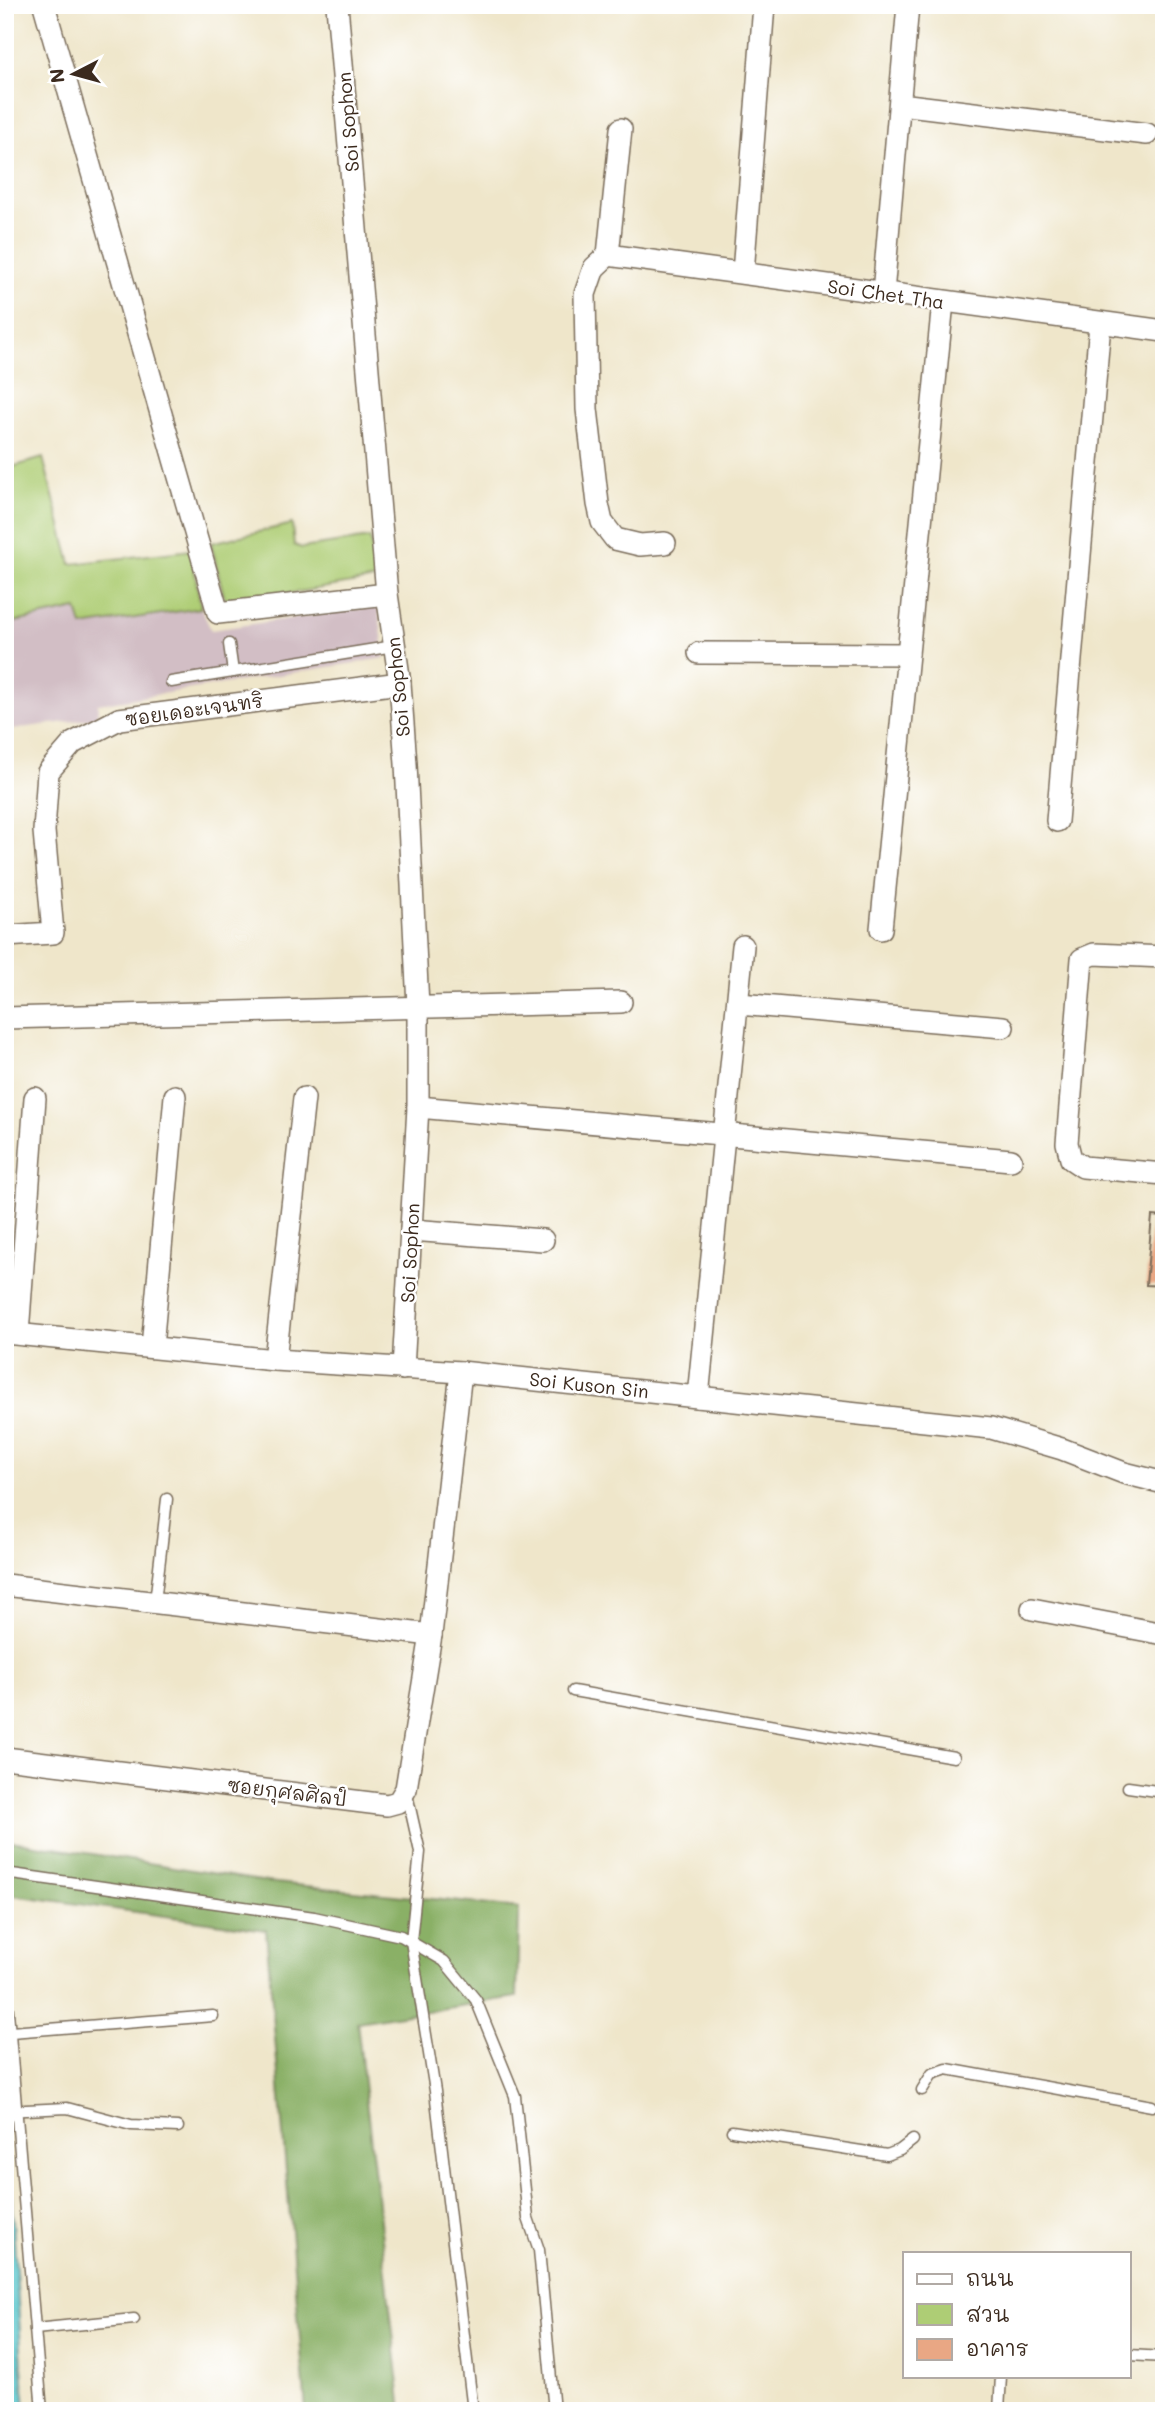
<svg xmlns="http://www.w3.org/2000/svg" width="1169" height="2416" viewBox="0 0 1169 2416" font-family="Mali,'Playpen Sans Thai',sans-serif">
  <style>
    .industrial { fill: #d2bec5 }
    .green { fill: #aecd75; stroke: #747c4a; stroke-width: 2 }
    .forest { fill: #8ab066; stroke: #626d42; stroke-width: 2 }
    .water { fill: #58c6cc; stroke: #4a7875; stroke-width: 2 }
    .building { fill: #e9a784 }
    .lines { fill: none; stroke-linecap: round; stroke-linejoin: round }
    .lane-casing { stroke: #7a6c5a; stroke-width: 13 }
    .street-casing { stroke: #7a6c5a; stroke-width: 24 }
    .lane { stroke: #fff; stroke-width: 10 }
    .street { stroke: #fff; stroke-width: 21 }
    .labels { text-anchor: middle; stroke-width: 5; stroke-linejoin: round; paint-order: stroke }
    .street-label { font-size: 19px; fill: #3b2a1e; stroke: #fff }
  </style>
  <rect width="100%" height="100%" fill="#fff"/>
  <filter id="ink" filterUnits="userSpaceOnUse"><feTurbulence type="fractalNoise" baseFrequency=".0143" numOctaves="2"/><feDisplacementMap in="SourceGraphic" scale="14" xChannelSelector="R" yChannelSelector="G"/><feConvolveMatrix kernelMatrix="1 2 1 2 8 2 1 2 1" color-interpolation-filters="sRGB"/></filter>
  <filter id="wash" filterUnits="userSpaceOnUse"><feTurbulence type="fractalNoise" baseFrequency=".00686" numOctaves="4" result="noise"/><feDisplacementMap in="SourceGraphic" scale="28" xChannelSelector="R" yChannelSelector="G"/><feGaussianBlur stdDeviation="1.57" result="paint"/><feColorMatrix in="noise" values="0 0 0 0 0 0 0 0 0 0 0 0 0 0 0 0 0 1.4 0 .05"/><feComposite in="paint" operator="in"/></filter>
  <g filter="url(#wash)">
    <rect width="100%" height="100%" fill="#efe6ca"/>
    <polygon class="industrial" points="378,606 385,658 98,704 97,718 5,730 5,624 78,609 83,626 201,608 211,630"/>
    <g class="green">
      <polygon points="43,458 71,564 191,550 201,608 82,626 77,609 5,624 5,469"/>
      <polygon points="292,524 294,545 302,548 370,538 376,579 232,603 224,597 211,543"/>
    </g>
    <polygon class="forest" points="5,1840 267,1882 519,1908 517,1997 357,2022 402,2411 306,2411 266,1930 5,1894"/>
    <polygon class="water" points="5,2158 9,2161 25,2411 5,2411"/>
    <g id="blocks">
      <polygon class="building" points="1152,1216 1164,1217 1164,1286 1146,1285"/>
    </g>
  </g>
  <g filter="url(#ink)">
    <use href="#blocks" fill-opacity="0" stroke="#7a6c5a" stroke-width="2"/>
    <g class="lines">
      <g class="lane-casing">
        <g id="lane">
          <polyline points="229,644 233,672"/>
          <polyline points="171,682 394,646"/>
          <polyline points="155,1602 167,1499"/>
          <polyline points="573,1691 954,1757"/>
          <polyline points="1128,1787 1164,1792"/>
          <polyline points="406,1790 420,1852 411,1941 435,2091 473,2411"/>
          <polyline points="5,1873 314,1917 401,1936 444,1961 476,2000 515,2096 528,2218 539,2250 554,2411"/>
          <polyline points="5,1976 42,2411"/>
          <polyline points="11,2032 213,2016"/>
          <polyline points="922,2090 932,2074 947,2069 1152,2106"/>
          <polyline points="5,2111 67,2108 131,2125 178,2127"/>
          <polyline points="732,2131 887,2155 900,2150 913,2140"/>
          <polyline points="35,2329 134,2319"/>
          <polyline points="1129,2355 1164,2357"/>
          <polyline points="999,2411 1001,2376"/>
        </g>
      </g>
      <g class="street-casing">
        <g id="street">
          <polyline points="44,5 218,613 387,594"/>
          <polyline points="337,5 387,594 400,683 406,764 418,1006 418,1107 403,1369"/>
          <polyline points="900,104 1147,134"/>
          <polyline points="621,129 608,255 594,268 585,294 587,409 598,504 602,522 615,539 640,545 665,543"/>
          <polyline points="608,255 1164,331"/>
          <polyline points="743,273 764,5"/>
          <polyline points="883,293 908,5"/>
          <polyline points="699,653 908,654 943,302"/>
          <polyline points="1057,821 1100,324"/>
          <polyline points="881,929 908,654"/>
          <polyline points="5,936 53,933 44,831 48,772 73,743 119,719 400,683"/>
          <polyline points="1164,957 1094,954 1082,959 1067,1143 1071,1159 1083,1167 1164,1174"/>
          <polyline points="739,1004 1003,1027"/>
          <polyline points="5,1018 621,1002"/>
          <polyline points="418,1107 1011,1160"/>
          <polyline points="411,1230 543,1240"/>
          <polyline points="5,1333 275,1360 461,1372 991,1428 1062,1449 1124,1473 1164,1483"/>
          <polyline points="18,1334 35,1098"/>
          <polyline points="152,1347 175,1096"/>
          <polyline points="275,1360 304,1098"/>
          <polyline points="698,1397 743,946"/>
          <polyline points="5,1585 431,1635"/>
          <polyline points="1032,1609 1164,1634"/>
          <polyline points="5,1758 387,1805 398,1802 406,1789 431,1635 461,1372"/>
        </g>
      </g>
      <use href="#lane" class="lane"/>
      <use href="#street" class="street"/>
    </g>
  </g>
  <g class="labels">
    <g class="street-label">
      <text transform="translate(348 122) rotate(-95)" y="7">Soi Sophon</text>
      <text transform="translate(886 294) rotate(8)" y="7">Soi Chet Tha</text>
      <text transform="translate(398 687) rotate(-96)" y="7">Soi Sophon</text>
      <text transform="translate(194 710) rotate(-8)" y="7">ซอยเดอะเจนทริ</text>
      <text transform="translate(410 1253) rotate(-87)" y="7">Soi Sophon</text>
      <text transform="translate(589 1385) rotate(6)" y="7">Soi Kuson Sin</text>
      <text transform="translate(287 1792) rotate(7)" y="7">ซอยกุศลศิลป์</text>
    </g>
  </g>
  <rect width="1169" height="2416" fill="none" stroke="#fff" stroke-width="28"/>
  <rect x="903" y="2252" width="228" height="126" fill="#ffffff" stroke="#b1aaa5" stroke-width="2"/>
  <rect x="917" y="2274" width="35" height="10" fill="#ffffff" stroke="#b1aaa5" stroke-width="2"/>
  <text x="966" y="2286" font-size="21" fill="#3b2a1e">ถนน</text>
  <rect x="917" y="2304" width="35" height="21" fill="#aecd75" stroke="#b1aaa5" stroke-width="2"/>
  <text x="966" y="2322" font-size="21" fill="#3b2a1e">สวน</text>
  <rect x="917" y="2339" width="35" height="21" fill="#e9a784" stroke="#b1aaa5" stroke-width="2"/>
  <text x="966" y="2356" font-size="21" fill="#3b2a1e">อาคาร</text>
  <g transform="translate(74 74) rotate(264)" stroke="#ffffff" stroke-width="5" paint-order="stroke">
  <path d="M0-5L12 26L0 18L-12 26Z" fill="#3b2a1e"/>
  <text y="-10" font-size="19" font-weight="bold" text-anchor="middle" fill="#3b2a1e">N</text>
  </g>
</svg>
